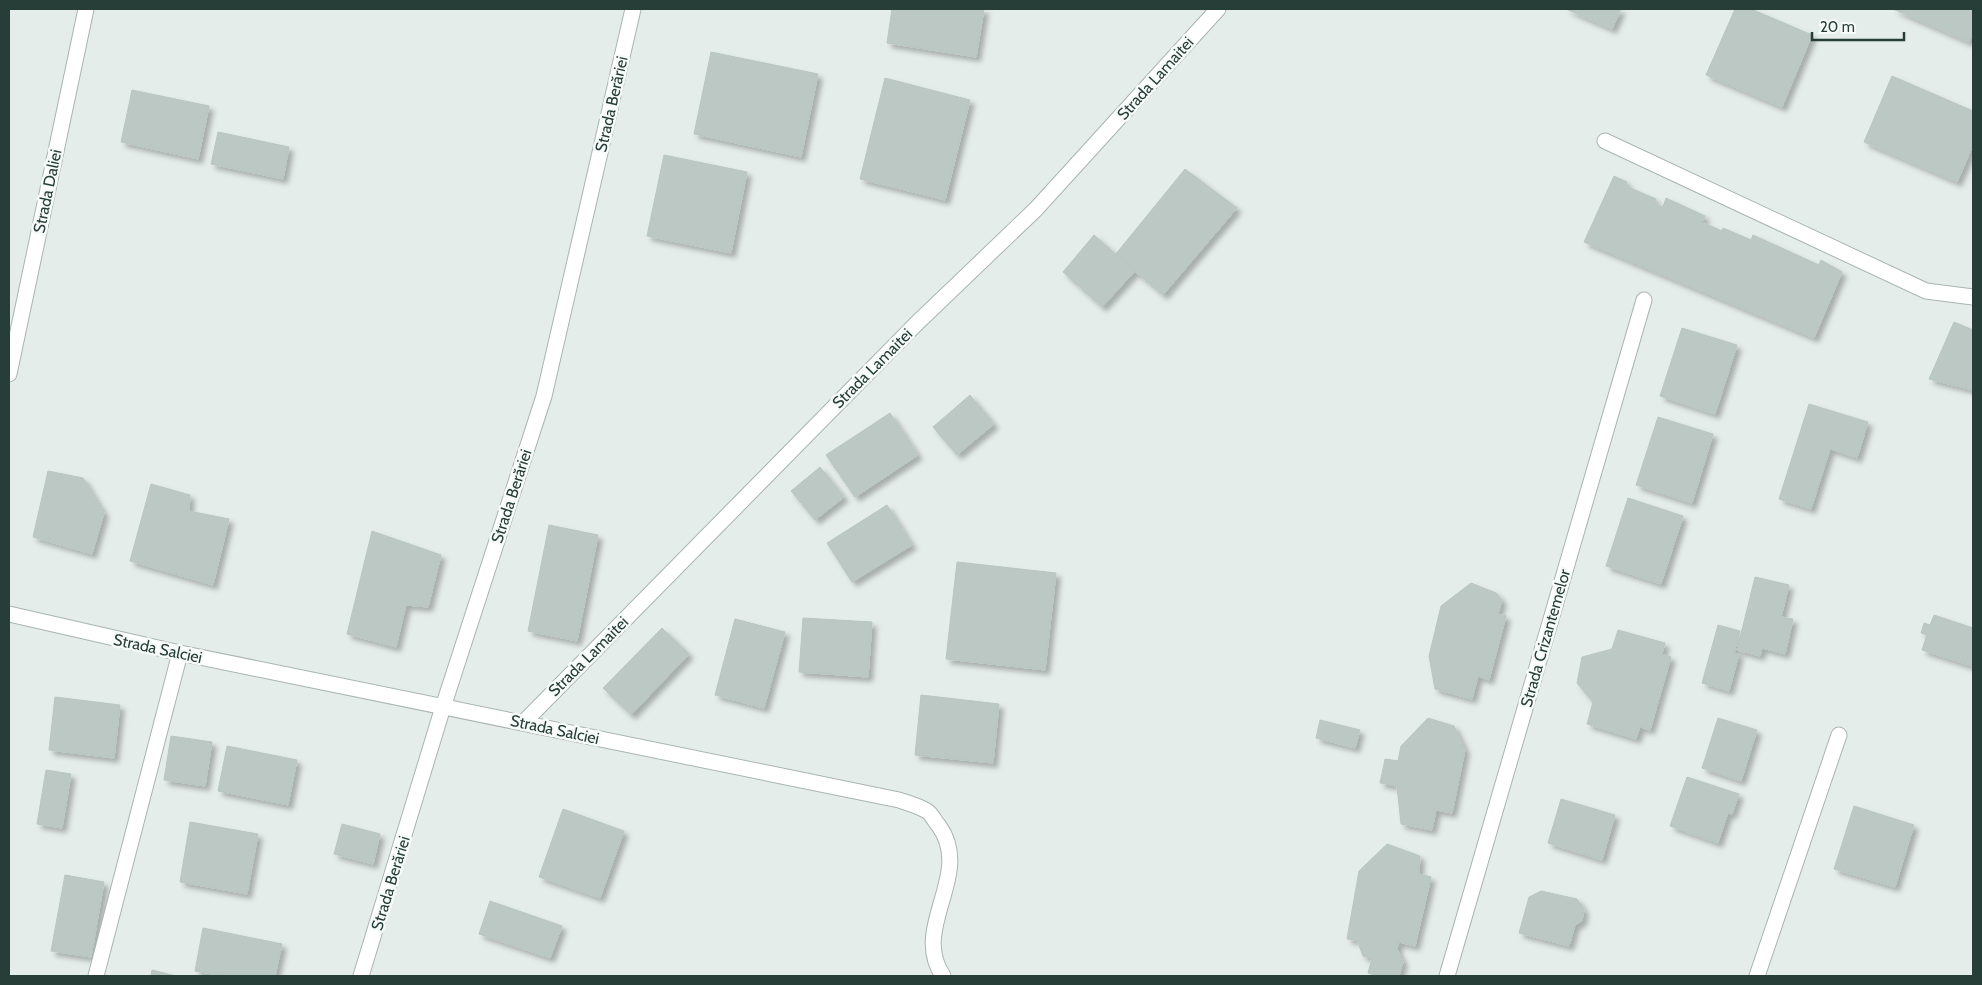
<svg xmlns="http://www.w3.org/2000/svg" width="1982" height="985" viewBox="0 0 1982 985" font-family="Cabin,sans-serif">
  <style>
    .building { fill: #bbc8c3; stroke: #b8c6c1; filter: url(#shadow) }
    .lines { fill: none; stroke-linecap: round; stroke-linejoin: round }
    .lane-casing { stroke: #a8b5b1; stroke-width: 17 }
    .street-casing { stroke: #a8b5b1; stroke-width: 17 }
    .lane { stroke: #fff; stroke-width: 15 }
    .street { stroke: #fff; stroke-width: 15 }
    .labels { text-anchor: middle; stroke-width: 5; stroke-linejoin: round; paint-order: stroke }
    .street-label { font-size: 16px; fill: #263d38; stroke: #f6faf8 }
  </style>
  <defs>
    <filter id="shadow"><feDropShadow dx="4.5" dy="4.5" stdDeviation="2.5" flood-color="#0004"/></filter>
  </defs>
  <rect width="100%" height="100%" fill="#e5edea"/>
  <g class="building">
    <polygon points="892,9 984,9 976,57 887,43"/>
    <polygon points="1566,9 1621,9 1612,29"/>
    <polygon points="1735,9 1751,9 1812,35 1782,107 1706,75"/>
    <polygon points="1893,9 1973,9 1973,33 1969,42"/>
    <polygon points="711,52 818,74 801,157 694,134"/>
    <polygon points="1892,76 1973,111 1973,145 1957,182 1864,142"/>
    <polygon points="885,78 970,100 945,200 860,179"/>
    <polygon points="132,90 209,106 198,159 121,142"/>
    <polygon points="218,132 289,147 283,179 211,164"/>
    <polygon points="664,155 747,172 731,253 647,236"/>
    <polygon points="1185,169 1237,208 1163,295 1115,255"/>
    <polygon points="1614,176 1627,182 1626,186 1656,199 1654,203 1663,207 1666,198 1705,216 1702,222 1722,231 1723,228 1751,240 1753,235 1819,265 1821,260 1842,272 1814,338 1584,242"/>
    <polygon points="1094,235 1135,271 1102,307 1063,272"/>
    <polygon points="1954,322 1973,330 1973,390 1929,379"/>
    <polygon points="1682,328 1737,345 1715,414 1660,396"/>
    <polygon points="970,395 994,424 957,455 933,427"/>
    <polygon points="1809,404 1868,422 1857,458 1830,449 1811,509 1779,499"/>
    <polygon points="890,413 918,455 855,497 826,455"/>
    <polygon points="1658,417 1713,434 1692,503 1636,485"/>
    <polygon points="820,467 844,497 815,520 791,491"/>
    <polygon points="48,471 83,478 104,513 92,554 33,537"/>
    <polygon points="151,484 190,495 189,511 229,519 213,585 130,561"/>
    <polygon points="1628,498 1683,516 1661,584 1606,566"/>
    <polygon points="887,505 912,545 852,582 827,543"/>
    <polygon points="549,525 598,535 577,641 528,631"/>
    <polygon points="372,531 441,555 428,607 406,605 396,647 347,634"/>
    <polygon points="957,562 1056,573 1045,670 946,659"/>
    <polygon points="1755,577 1789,585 1781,617 1793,619 1785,654 1762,648 1760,656 1737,650"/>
    <polygon points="1471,583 1496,593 1502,600 1498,614 1506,616 1489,680 1478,676 1472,699 1435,689 1429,656 1441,606"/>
    <polygon points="1934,615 1973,628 1972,666 1922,650 1927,635 1921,633 1924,623 1930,625"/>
    <polygon points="803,618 872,622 868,677 799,672"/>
    <polygon points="735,619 785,632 764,708 715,695"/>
    <polygon points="1718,625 1740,631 1734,653 1739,654 1729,691 1702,683"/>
    <polygon points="662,628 689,654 631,715 603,688"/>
    <polygon points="1618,630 1665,643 1662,654 1671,657 1650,730 1640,727 1636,739 1587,724 1593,702 1577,683 1582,657 1612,649"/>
    <polygon points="921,695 999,704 993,763 915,755"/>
    <polygon points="55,697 120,705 114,758 49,750"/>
    <polygon points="1428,718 1454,726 1465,750 1452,813 1436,810 1432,830 1401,824 1397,786 1380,783 1385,759 1398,761 1401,746"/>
    <polygon points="1718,718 1757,730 1741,781 1702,768"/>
    <polygon points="1320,720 1360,730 1355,748 1316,738"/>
    <polygon points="171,736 212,742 205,786 164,780"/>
    <polygon points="227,746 297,760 288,805 218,791"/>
    <polygon points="46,770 71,774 62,828 37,824"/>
    <polygon points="1687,777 1739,794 1732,814 1728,813 1718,843 1670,826"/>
    <polygon points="1561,799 1615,815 1602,860 1548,843"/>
    <polygon points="1854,806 1914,825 1895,887 1834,869"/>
    <polygon points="563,809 624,831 600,898 539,877"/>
    <polygon points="190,822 258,834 247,894 180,882"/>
    <polygon points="342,824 380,834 373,864 334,854"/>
    <polygon points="1387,844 1420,856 1419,874 1431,877 1415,946 1399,942 1397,949 1403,962 1399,976 1378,976 1368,973 1372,958 1363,956 1357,940 1347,939 1359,871"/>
    <polygon points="65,875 104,882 91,957 51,951"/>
    <polygon points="1541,891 1577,899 1584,910 1582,921 1575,925 1569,946 1519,933 1529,897"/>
    <polygon points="490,901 562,926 550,958 479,934"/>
    <polygon points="203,928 282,944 275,976 224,976 195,971"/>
    <polygon points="152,970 176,976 151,976"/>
  </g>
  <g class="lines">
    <g class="lane-casing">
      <polyline id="lane" points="1605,141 1926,291 1973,297"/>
    </g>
    <g class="street-casing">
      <g id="street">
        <polyline points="9,374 86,9"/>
        <path d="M9,614L180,653L899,800C908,803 919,806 927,811C932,814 935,822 939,826C974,875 910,927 943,976"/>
        <polyline points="523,723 916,324 1036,209 1218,9"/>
        <polyline points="96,976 180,653"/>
        <polyline points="361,976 443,707 544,396 633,9"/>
        <polyline points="1447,976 1644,300"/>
        <polyline points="1757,976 1839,735"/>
      </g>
    </g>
    <use href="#lane" class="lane"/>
    <use href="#street" class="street"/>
  </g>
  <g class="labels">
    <g class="street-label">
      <text transform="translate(1155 78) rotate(-48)" y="6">Strada Lamaitei</text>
      <text transform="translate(611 104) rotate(-77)" y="6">Strada Berăriei</text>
      <text transform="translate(47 191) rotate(-78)" y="6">Strada Daliei</text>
      <text transform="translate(872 368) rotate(-45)" y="6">Strada Lamaitei</text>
      <text transform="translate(511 496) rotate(-72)" y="6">Strada Berăriei</text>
      <text transform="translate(1545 638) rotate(-74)" y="6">Strada Crizantemelor</text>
      <text transform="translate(158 648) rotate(12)" y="6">Strada Salciei</text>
      <text transform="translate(588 656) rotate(-45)" y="6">Strada Lamaitei</text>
      <text transform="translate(555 729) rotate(12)" y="6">Strada Salciei</text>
      <text transform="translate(390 883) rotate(-73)" y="6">Strada Berăriei</text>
    </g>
  </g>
  <rect width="1982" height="985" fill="none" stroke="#263d38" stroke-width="20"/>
  <path d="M1812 32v8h92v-8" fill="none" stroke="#263d38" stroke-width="2.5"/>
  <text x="1820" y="32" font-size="15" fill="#263d38" stroke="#f6faf8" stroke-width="4" paint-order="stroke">20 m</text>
</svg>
